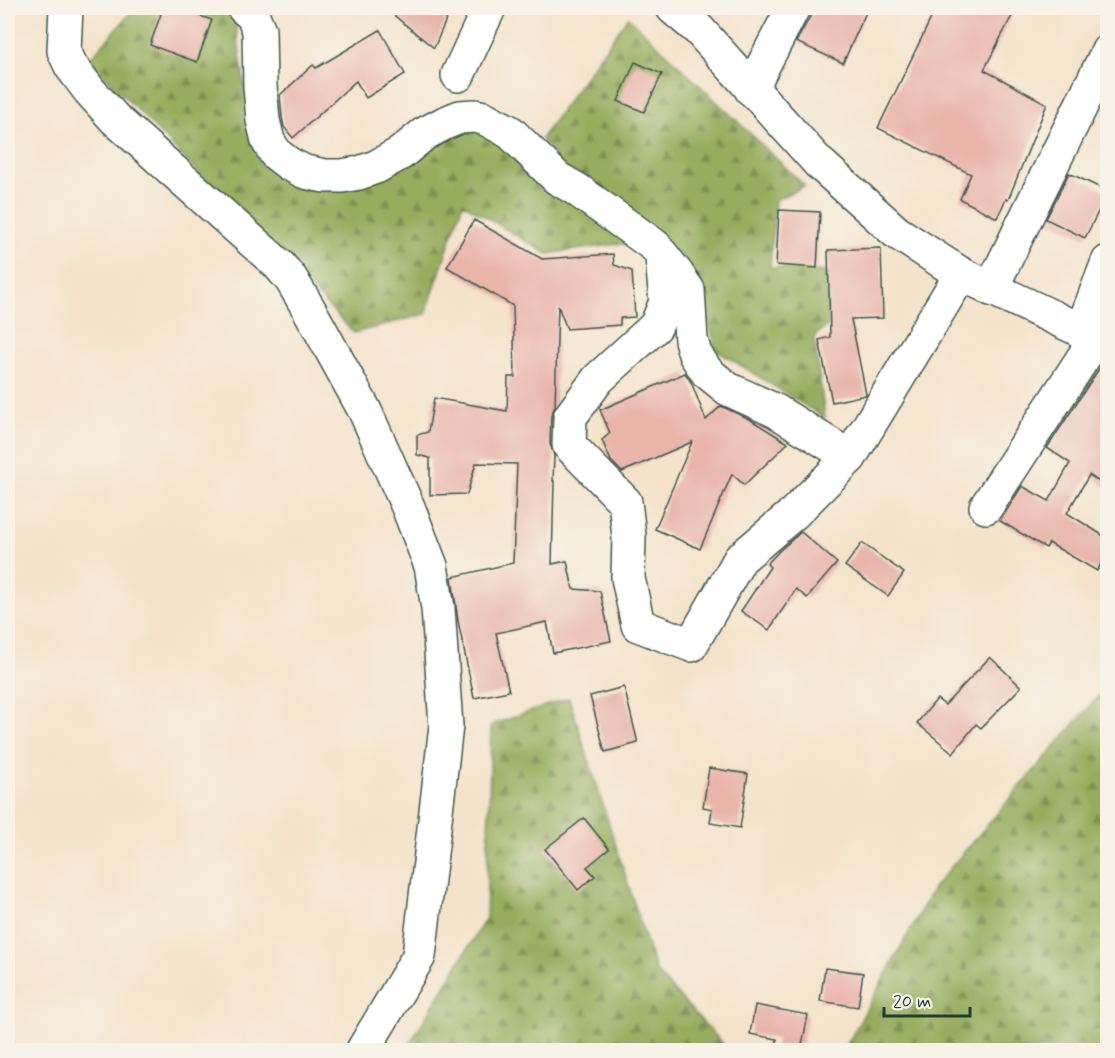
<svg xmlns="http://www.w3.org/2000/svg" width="1115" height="1058" viewBox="0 0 1115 1058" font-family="Mynerve,sans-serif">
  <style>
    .forest { fill: url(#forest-firs); stroke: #5a754a; stroke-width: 1.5 }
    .building { fill: #e9b5ab }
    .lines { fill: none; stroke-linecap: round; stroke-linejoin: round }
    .minor-casing { stroke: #3f564a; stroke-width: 36 }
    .tertiary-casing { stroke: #3f564a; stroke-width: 36 }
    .minor { stroke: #fff; stroke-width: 33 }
    .tertiary { stroke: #fff; stroke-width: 33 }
  </style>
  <defs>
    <pattern id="forest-firs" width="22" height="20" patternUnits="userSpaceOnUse" patternTransform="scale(1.5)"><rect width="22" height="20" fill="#96ad5f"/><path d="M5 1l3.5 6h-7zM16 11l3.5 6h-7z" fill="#7a8e4f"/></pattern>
  </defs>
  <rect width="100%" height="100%" fill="#f7f3e8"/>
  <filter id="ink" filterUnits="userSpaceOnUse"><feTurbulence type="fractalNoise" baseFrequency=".0167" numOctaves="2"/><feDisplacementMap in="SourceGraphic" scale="12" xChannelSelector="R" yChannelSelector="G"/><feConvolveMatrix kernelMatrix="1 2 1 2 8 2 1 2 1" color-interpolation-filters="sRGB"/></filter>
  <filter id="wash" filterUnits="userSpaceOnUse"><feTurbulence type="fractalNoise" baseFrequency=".008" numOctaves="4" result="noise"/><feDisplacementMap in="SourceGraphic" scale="24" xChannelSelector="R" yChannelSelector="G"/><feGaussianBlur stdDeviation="1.35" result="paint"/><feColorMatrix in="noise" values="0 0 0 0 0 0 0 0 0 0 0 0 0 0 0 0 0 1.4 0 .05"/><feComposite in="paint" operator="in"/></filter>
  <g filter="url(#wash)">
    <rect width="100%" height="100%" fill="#f4e3ca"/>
    <g class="forest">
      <polygon points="135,8 215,8 235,18 250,123 274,169 406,167 462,129 480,127 635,244 618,244 547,254 463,203 426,314 354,333 89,60"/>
      <polygon points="628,17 805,186 775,200 770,267 826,272 828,325 814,337 825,418 716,350 702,293 568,173 541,139"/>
      <polygon points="1107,686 1107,1050 844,1050 934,887"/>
      <polygon points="569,698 656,972 729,1050 406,1050 486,918 491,725"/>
    </g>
    <g id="blocks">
      <g class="building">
        <polygon points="163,8 176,8 212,20 197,62 150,45"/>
        <polygon points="385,8 451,8 434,48"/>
        <polygon points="812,8 868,8 843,63 796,42 810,17"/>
        <polygon points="936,8 1016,8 984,70 1047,104 1008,200 1006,199 997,218 960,199 971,174 878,128"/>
        <polygon points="380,30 405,74 366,98 356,81 293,138 284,127 282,117 280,95 313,65 316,68"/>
        <polygon points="635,62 662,74 644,112 618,101"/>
        <polygon points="1069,173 1107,191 1107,194 1085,238 1046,219"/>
        <polygon points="779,210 820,212 817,268 776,265"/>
        <polygon points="474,220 542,259 613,254 614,265 632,271 635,317 620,318 620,325 567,329 558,306 555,406 551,416 550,444 554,455 553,481 554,481 552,564 567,561 573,589 600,591 611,641 553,653 547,622 496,633 509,691 474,698 458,621 452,577 513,563 517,464 476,463 467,494 430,495 430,458 417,455 417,435 428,432 434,398 507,411 508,377 515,377 513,306 447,267"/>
        <polygon points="881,248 883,318 851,319 866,394 866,395 832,402 819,340 830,337 828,250"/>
        <polygon points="1104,361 1107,361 1107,487 1089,475 1067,513 1107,538 1107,554 1097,571 1049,543 1046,548 1000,521 1022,486 1049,501 1070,463 1047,448"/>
        <polygon points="685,373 691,382 706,420 721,406 751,420 788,443 744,485 732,474 700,549 655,529 692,442 622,472 611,461 602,440 610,433 600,410"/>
        <polygon points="801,532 837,563 807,598 796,589 769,630 741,611 770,567 767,564 779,551"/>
        <polygon points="862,543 904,573 888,596 845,566"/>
        <polygon points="990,657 1021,687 981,728 976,724 953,753 917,723 937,699 945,705"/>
        <polygon points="624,687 638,743 605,752 590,696"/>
        <polygon points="709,768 748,774 740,828 710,823 712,809 703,807"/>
        <polygon points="584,818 609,849 587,867 595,876 578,890 545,849"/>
        <polygon points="825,968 863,973 858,1007 820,1001"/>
        <polygon points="755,1005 808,1015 801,1050 775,1050 777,1039 750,1034"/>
      </g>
    </g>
  </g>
  <g filter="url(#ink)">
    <use href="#blocks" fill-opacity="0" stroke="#3f564a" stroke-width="1.5"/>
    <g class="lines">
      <g class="minor-casing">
        <g id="minor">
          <polyline points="66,8 64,51 71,66 89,90 115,119 279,265 291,279 310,311 365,411 408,507 431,566 438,608 446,726 419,956 363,1050"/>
          <polyline points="244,8 253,16 259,30 260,86 263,120 268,141 276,154 289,164 305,172 325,176 342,176 359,173 376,167 401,153 424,134 445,123 460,117 474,116 484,118 510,132 557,178 576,189 655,246 677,274 688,290 691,340 695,354 707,372 728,389 776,411 850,457"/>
          <polyline points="458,75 489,8"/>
          <polyline points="751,89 793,8"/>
          <polyline points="662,257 666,302 656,326 598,379 570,417 569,445 625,502 629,536 628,578 638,625 691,645 740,559 793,514 850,457 961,274"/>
          <polyline points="991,289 1108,51"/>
          <polyline points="1081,332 1108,262"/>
          <polyline points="986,507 1096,338"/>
        </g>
      </g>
      <g class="tertiary-casing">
        <polyline id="tertiary" points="673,8 699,30 818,162 896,232 961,274 1108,343"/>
      </g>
      <use href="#minor" class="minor"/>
      <use href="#tertiary" class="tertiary"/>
    </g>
  </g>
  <rect width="1115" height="1058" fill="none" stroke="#f7f3e8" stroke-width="30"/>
  <path d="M884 1007v9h86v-9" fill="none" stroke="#1f3d34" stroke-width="3"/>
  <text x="893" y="1007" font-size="18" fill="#1f3d34" stroke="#f7f3e8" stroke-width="4.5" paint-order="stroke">20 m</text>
</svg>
